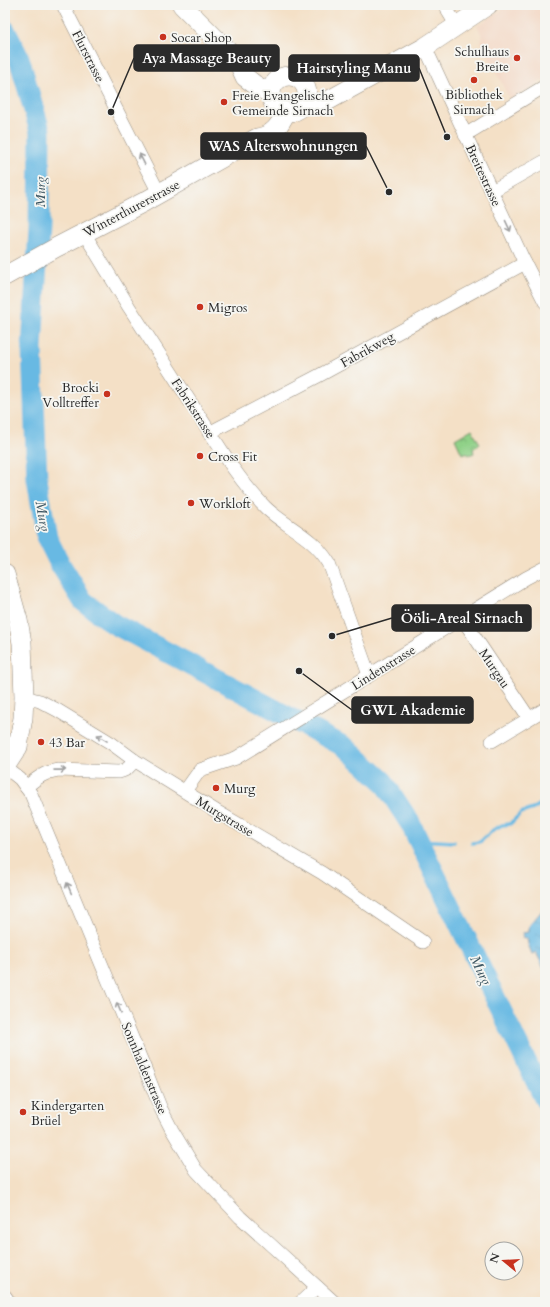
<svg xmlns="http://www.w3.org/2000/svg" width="550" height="1307" viewBox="0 0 550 1307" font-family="Cardo,serif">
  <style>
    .built { fill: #f3d4bf }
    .park { fill: url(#park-crowns); stroke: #5e7e5a }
    .water { fill: url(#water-ripples); stroke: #4a7287 }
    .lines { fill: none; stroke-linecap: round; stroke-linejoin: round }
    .stream { stroke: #68b9e3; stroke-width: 3.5 }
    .river { stroke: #68b9e3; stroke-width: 21 }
    .street-casing { stroke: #908678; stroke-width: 14 }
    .secondary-casing { stroke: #908678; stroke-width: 20 }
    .street { stroke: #fff; stroke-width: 13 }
    .secondary { stroke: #fff; stroke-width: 19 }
    .oneway { stroke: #a0a0a0 }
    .poi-dot { fill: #c8321e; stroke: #f6f6f2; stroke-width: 1.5 }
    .labels { text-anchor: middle; stroke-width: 3.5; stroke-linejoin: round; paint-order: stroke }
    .poi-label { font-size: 13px; fill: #2b2b2b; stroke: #f6f6f2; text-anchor: start }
    .street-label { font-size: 13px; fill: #2b2b2b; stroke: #f6f6f2 }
    .water-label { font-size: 14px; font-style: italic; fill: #3d5662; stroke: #f6f6f2 }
    .leader { fill: none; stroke: #2b2b2b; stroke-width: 1.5 }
    .callout-dot { fill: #2b2b2b; stroke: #f6f6f2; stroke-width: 1.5 }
    .callout { fill: #2b2b2b; stroke: #2b2b2b; stroke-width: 1.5 }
    .callout-label { font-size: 14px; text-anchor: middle; font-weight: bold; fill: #fff }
  </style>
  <defs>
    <pattern id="park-crowns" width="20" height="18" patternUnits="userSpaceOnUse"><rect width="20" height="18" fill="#90d188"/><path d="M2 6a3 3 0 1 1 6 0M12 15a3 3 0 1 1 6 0" fill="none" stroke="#76aa6f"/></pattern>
    <pattern id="water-ripples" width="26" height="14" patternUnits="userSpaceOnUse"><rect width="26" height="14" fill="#68b9e3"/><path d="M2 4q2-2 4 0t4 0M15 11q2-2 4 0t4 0" fill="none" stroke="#5697b8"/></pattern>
  </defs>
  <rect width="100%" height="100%" fill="#f6f6f2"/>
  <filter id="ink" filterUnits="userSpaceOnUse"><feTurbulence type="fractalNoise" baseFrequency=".025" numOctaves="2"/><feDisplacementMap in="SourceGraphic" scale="8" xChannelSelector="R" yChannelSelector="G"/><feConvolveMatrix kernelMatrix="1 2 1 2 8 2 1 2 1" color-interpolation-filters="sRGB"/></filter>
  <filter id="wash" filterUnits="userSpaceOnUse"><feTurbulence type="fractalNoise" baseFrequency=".012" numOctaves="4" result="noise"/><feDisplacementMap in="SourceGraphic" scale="16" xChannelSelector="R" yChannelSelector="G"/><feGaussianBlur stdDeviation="0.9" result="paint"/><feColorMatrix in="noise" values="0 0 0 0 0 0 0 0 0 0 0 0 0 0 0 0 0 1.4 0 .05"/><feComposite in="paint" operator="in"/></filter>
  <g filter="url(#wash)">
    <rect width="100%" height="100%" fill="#f4e0c6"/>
    <polygon class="built" points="509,5 545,5 545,79 510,100 480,40 483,37 477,26"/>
    <polygon class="park" points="472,429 480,444 473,449 474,453 469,455 466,453 462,454 455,439"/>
    <polygon class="water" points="545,907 545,971 536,952 532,954 528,944 527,938 522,938 523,933 529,932 529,926"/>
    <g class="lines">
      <g class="stream">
        <polyline points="418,840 454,842"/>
        <polyline points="472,843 480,842 493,830 502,825 510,824 521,813 533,809 545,801"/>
      </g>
      <polyline class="river" points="5,30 19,58 40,131 39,229 32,348 37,479 47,538 60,564 83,601 114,624 345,747 383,781 410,823 545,1100"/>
    </g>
  </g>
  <g filter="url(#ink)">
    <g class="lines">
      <g class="street-casing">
        <g id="street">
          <polyline points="63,5 159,193"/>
          <polyline points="446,5 449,13 457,26"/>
          <polyline points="425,47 523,259 545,302"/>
          <polyline points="465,135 545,86"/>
          <polyline points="492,191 545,161"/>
          <path d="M84,233L129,307L233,468C243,482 254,496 266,508C280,521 297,530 311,542C318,548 324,555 329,563L369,675"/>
          <polyline points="209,433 320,375 525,263"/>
          <polyline points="462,618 529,718"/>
          <polyline points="24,697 40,701 57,710 111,743 134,760 216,811 322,873 423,942"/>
          <polyline points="492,741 545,709"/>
          <polyline points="5,742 18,747"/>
          <polyline points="5,767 20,779 31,794 145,1069 161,1109 172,1130 196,1170 240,1217 334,1302"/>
          <path d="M26,787C37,778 45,772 58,770L119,772C127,770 130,767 134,760"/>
          <polyline points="185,791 200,770 236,758 526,578 545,568"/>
          <polyline points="5,1296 9,1302"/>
          <polyline points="301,1302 317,1287"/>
        </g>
      </g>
      <g class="secondary-casing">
        <g id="secondary">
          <polyline points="182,5 226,49 239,64 245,77 254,84 270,94"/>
          <circle cx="289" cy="94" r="18"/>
          <polyline points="304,103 313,105 322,104 425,47 488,5"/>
          <path d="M5,276L57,247L144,202L257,138C273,136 280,125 286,112"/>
          <polyline points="5,574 18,620 22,643 24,697 23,718 18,747 5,767"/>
        </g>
      </g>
      <use href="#street" class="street"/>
      <use href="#secondary" class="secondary"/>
    </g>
    <defs><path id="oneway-shaft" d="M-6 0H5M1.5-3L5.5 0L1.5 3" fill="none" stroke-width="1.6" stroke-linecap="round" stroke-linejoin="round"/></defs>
    <g class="oneway">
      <use href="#oneway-shaft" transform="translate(142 159) rotate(-117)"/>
      <use href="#oneway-shaft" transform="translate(508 226) rotate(65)"/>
      <use href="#oneway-shaft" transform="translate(102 738) rotate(-148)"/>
      <use href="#oneway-shaft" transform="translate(60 770) rotate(-1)"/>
      <use href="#oneway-shaft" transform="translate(69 888) rotate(-113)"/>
      <use href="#oneway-shaft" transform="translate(119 1008) rotate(-113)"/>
    </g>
  </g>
  <g class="poi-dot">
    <circle cx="163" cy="37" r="4"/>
    <circle cx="517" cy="58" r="4"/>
    <circle cx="474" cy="80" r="4"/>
    <circle cx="224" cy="102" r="4"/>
    <circle cx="200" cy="307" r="4"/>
    <circle cx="107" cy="394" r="4"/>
    <circle cx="200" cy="456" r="4"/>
    <circle cx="191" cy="503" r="4"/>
    <circle cx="41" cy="742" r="4"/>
    <circle cx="216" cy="788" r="4"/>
    <circle cx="23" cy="1112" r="4"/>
  </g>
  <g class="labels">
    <g class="poi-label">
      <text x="171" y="42">Socar Shop</text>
      <text x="509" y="56" text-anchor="end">Schulhaus<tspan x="509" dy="15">Breite</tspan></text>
      <text x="474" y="99" text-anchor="middle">Bibliothek<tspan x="474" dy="15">Sirnach</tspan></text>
      <text x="232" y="100">Freie Evangelische<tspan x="232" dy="15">Gemeinde Sirnach</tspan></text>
      <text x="208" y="312">Migros</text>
      <text x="99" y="392" text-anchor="end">Brocki<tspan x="99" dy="15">Volltreffer</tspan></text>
      <text x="208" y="461">Cross Fit</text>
      <text x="199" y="508">Workloft</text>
      <text x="49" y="747">43 Bar</text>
      <text x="224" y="793">Murg</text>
      <text x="31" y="1110">Kindergarten<tspan x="31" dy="15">Brüel</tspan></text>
    </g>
    <g class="street-label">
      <text transform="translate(89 56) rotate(63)" y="5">Flurstrasse</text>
      <text transform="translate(484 175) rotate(65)" y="5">Breitestrasse</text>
      <text transform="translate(131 208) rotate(-28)" y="5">Winterthurerstrasse</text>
      <text transform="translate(367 349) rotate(-29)" y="5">Fabrikweg</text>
      <text transform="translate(194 408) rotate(57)" y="5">Fabrikstrasse</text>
      <text transform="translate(383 667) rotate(-32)" y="5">Lindenstrasse</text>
      <text transform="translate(495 668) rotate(56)" y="5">Murgau</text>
      <text transform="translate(225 816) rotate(31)" y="5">Murgstrasse</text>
      <text transform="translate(145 1068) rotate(67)" y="5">Sonnhaldenstrasse</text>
    </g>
    <g class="water-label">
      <text transform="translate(40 192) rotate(-90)" y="5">Murg</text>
      <text transform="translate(43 516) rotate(80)" y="5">Murg</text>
      <text transform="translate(481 970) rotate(64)" y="5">Murg</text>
    </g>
  </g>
  <path class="leader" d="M111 112L134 58M447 137L419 68M389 192L366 146M332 636L392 618M299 671L352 710"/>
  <g class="callout-dot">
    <circle cx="111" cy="112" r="4"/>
    <circle cx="447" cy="137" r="4"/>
    <circle cx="389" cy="192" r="4"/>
    <circle cx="332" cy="636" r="4"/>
    <circle cx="299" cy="671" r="4"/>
  </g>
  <g class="callout">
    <rect x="134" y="45" width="145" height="26" rx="4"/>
    <rect x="289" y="55" width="130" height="26" rx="4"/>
    <rect x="201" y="133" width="165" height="26" rx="4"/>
    <rect x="392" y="605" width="139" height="26" rx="4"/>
    <rect x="352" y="697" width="121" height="26" rx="4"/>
  </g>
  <g class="callout-label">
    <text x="207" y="63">Aya Massage Beauty</text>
    <text x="354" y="73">Hairstyling Manu</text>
    <text x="283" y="151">WAS Alterswohnungen</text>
    <text x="462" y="623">Ööli-Areal Sirnach</text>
    <text x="413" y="715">GWL Akademie</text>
  </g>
  <rect width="550" height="1307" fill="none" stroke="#f6f6f2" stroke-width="20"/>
  <g transform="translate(504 1261) rotate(288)"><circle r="19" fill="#f6f6f2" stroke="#a5a5a2"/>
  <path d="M0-3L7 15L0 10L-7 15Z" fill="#c8321e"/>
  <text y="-6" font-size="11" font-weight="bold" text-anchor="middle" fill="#2b2b2b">N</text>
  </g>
</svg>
